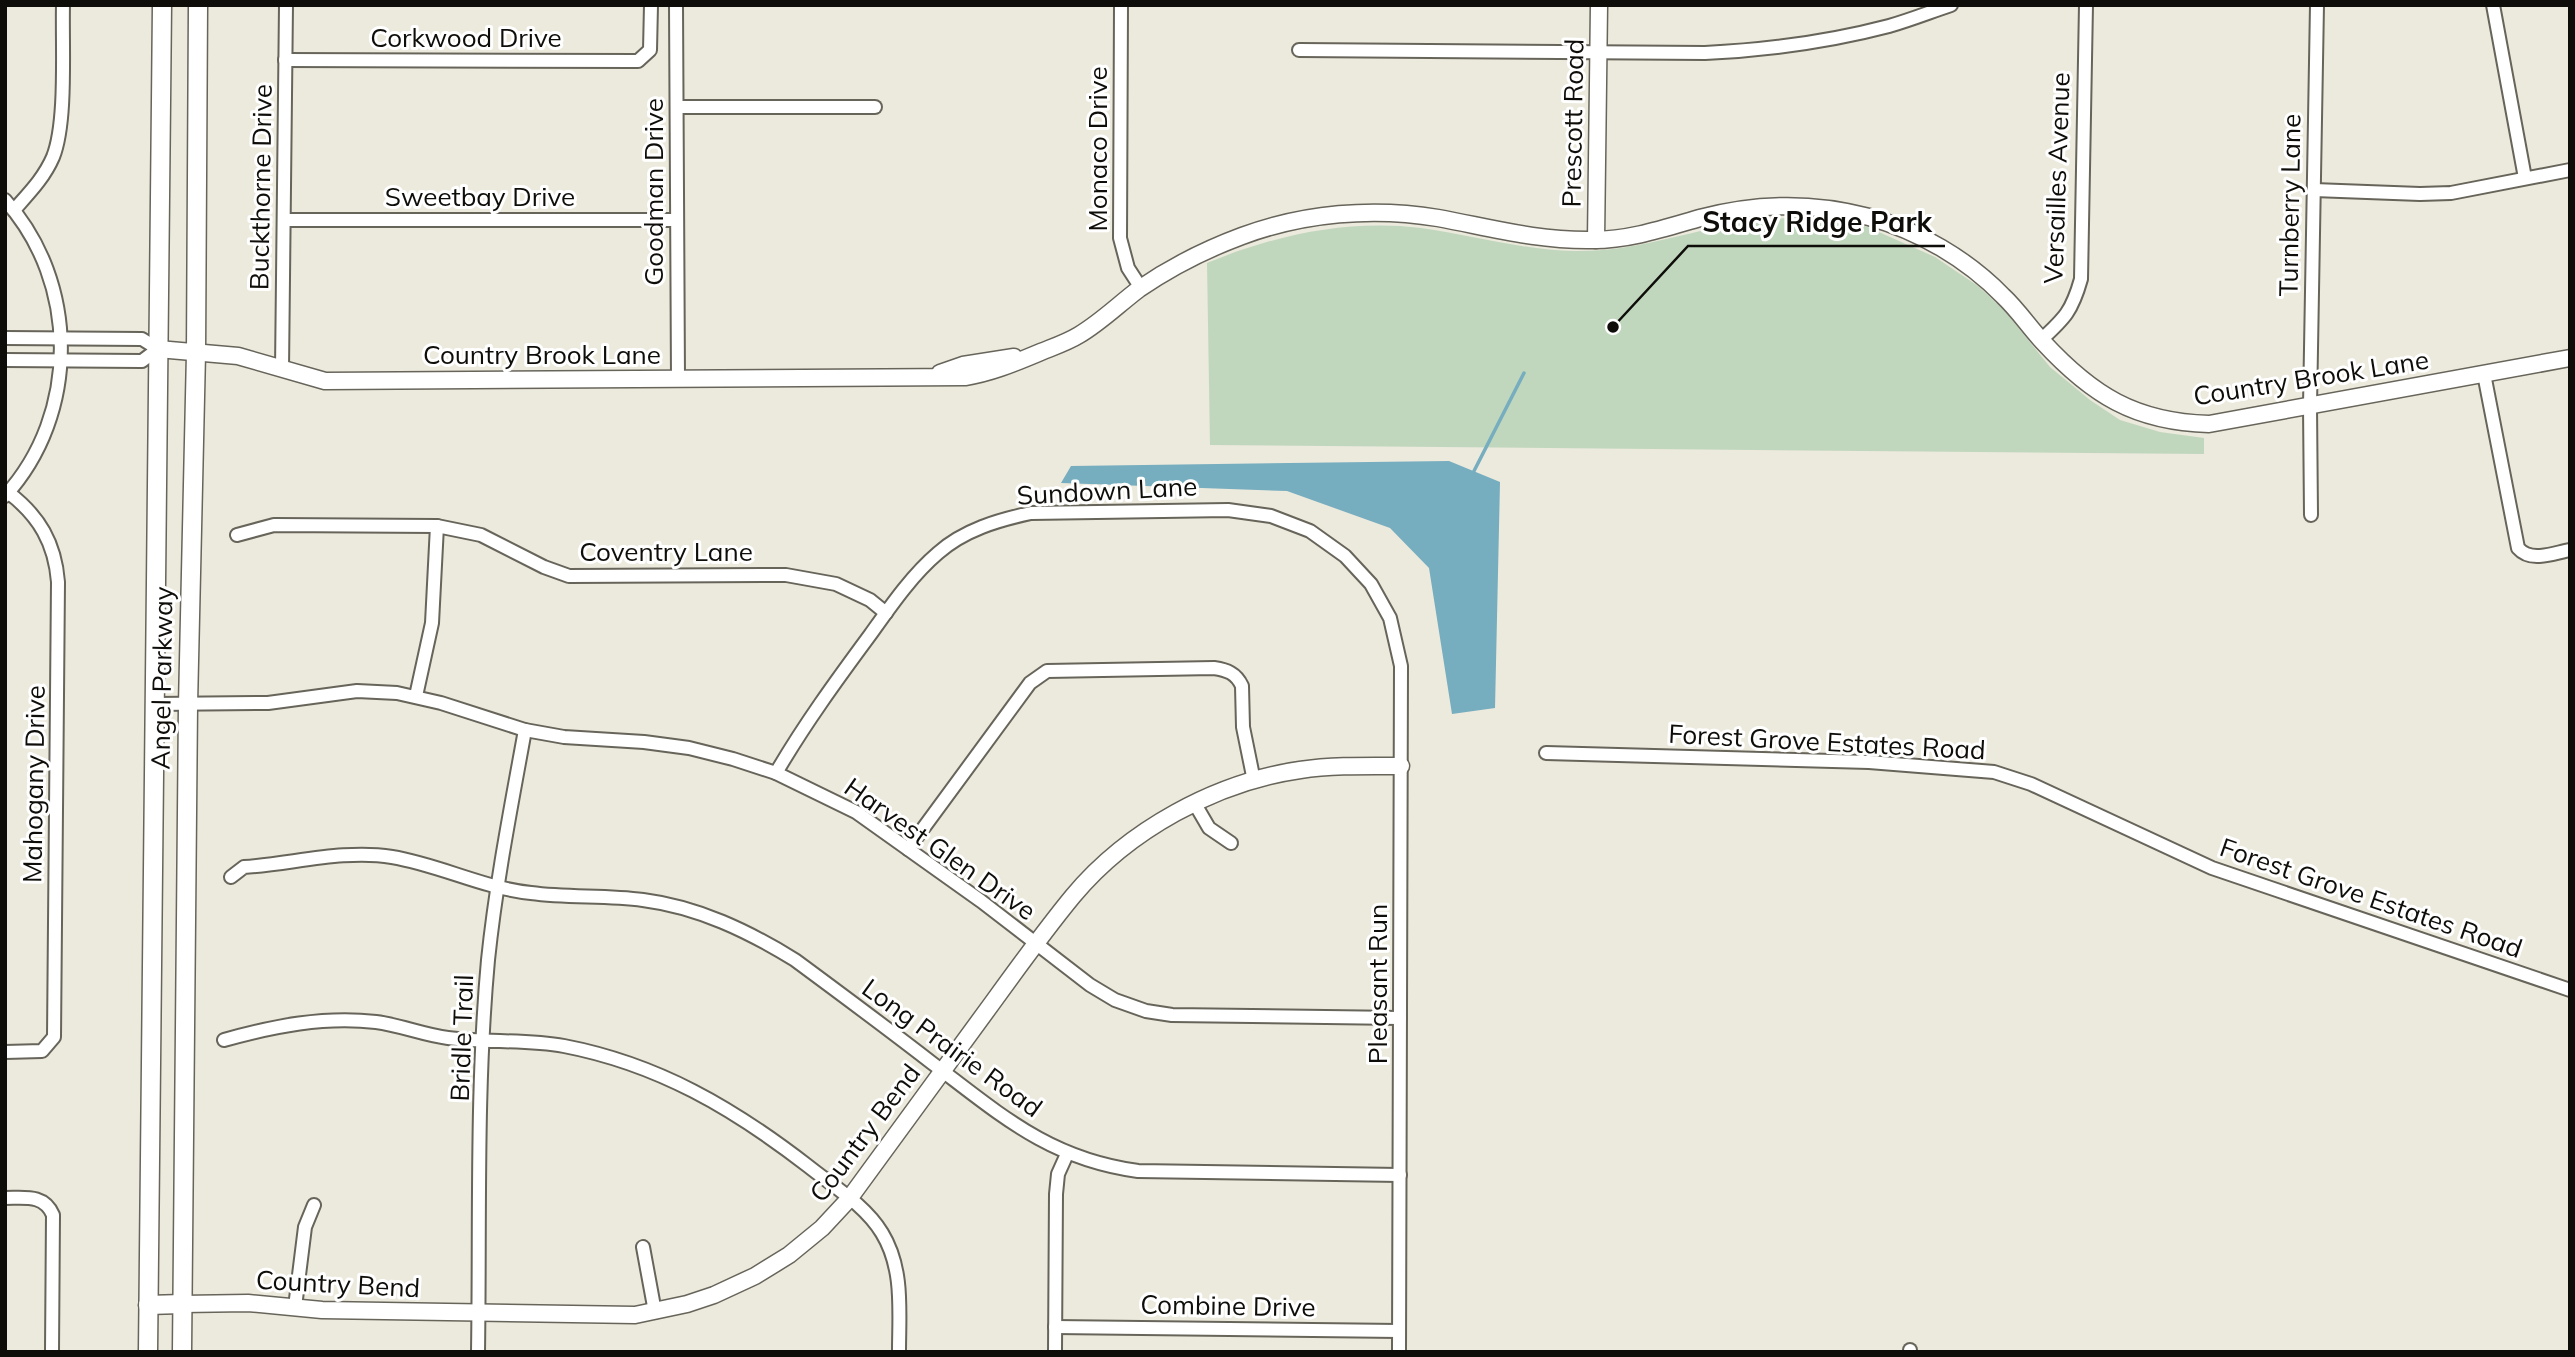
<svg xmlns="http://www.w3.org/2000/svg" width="2575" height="1357" viewBox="0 0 2575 1357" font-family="Mulish,sans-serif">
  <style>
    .green { fill: #c0d7bd }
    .water { fill: #76adbf }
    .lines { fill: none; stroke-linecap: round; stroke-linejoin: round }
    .stream { stroke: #76adbf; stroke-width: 3.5 }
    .minor-casing { stroke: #67645a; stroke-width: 16 }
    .tertiary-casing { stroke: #67645a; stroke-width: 19 }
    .secondary-casing { stroke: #67645a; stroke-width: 21 }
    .minor { stroke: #fff; stroke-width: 12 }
    .tertiary { stroke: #fff; stroke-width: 16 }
    .secondary { stroke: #fff; stroke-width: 18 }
    .labels { text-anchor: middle; stroke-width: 6; stroke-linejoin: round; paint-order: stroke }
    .street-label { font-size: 26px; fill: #0e0d09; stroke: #fff }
    .leader { fill: none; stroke: #0e0d09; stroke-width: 2.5 }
    .callout-dot { fill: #0e0d09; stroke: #fff; stroke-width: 2.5 }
    .callout-label { font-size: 28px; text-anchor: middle; font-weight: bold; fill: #0e0d09; stroke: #fff; stroke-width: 6; stroke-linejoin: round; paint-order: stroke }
  </style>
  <rect width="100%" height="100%" fill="#ece9dd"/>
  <path class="green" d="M1795,217L1863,225L1935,257L1978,286L2004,310L2050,367L2090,400L2120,420L2160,432L2204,438V454L1210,445L1207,263C1275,235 1347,219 1421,228C1472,235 1522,250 1574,251C1635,252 1683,232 1742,223C1759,220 1777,219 1795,217Z"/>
  <polygon class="water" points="1449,461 1500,482 1495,708 1452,714 1429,568 1390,528 1287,491 1061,483 1071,466"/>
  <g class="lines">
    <polyline class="stream" points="1474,471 1524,373"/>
    <g class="minor-casing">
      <g id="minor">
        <polyline points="676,5 678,378"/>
        <polyline points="1121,5 1120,238 1128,268 1141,288"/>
        <polyline points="2493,5 2525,178"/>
        <path d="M1299,50L1705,53C1767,50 1828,42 1889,26C1910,20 1930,12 1951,5"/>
        <polyline points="285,60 638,61 650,50 651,5"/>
        <polyline points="677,107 875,107"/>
        <polyline points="2314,190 2420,194 2451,193 2570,170"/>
        <path d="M5,200C79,282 80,414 5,496"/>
        <path d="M14,210C29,193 44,178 53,157C67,122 62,46 63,5"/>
        <polyline points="284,220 677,220"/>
        <polyline points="5,338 142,339 158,349 142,361 5,360"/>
        <path d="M2041,340C2065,318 2072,311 2081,279L2086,5"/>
        <polyline points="282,369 286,5"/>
        <path d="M2484,374L2518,548C2531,563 2553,553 2570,550"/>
        <polyline points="2311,515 2310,406 2317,5"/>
        <polyline points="237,535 274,525 437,526 481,535 544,567 569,576 786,575 836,584 870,600 886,613"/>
        <polyline points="416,696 432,623 437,526"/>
        <polyline points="155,704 268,703 357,691 397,693 441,703 525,730 564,737 644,742 689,748 733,759 776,773 856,812 981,901 1090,985 1115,1000 1146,1011 1172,1015 1400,1018"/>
        <polyline points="1546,753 1869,762 1994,772 2031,784 2212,868 2570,990"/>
        <path d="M776,773C804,725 836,681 870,635C890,607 911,576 938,553C964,530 998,520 1031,513L1228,510L1271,516L1310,531L1345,556L1371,584L1390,618L1401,666L1399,1352"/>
        <polyline points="1195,804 1209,828 1231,843"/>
        <path d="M908,849L1030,683L1047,671L1214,668C1227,670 1236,673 1242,686L1243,727L1254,781"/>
        <path d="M231,877L244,867C292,864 344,849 392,857C440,865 483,888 531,893C568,898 606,895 643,900C698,907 748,931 795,960C841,994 887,1028 932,1063C1001,1115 1049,1159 1138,1171L1400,1175"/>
        <path d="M224,1040C274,1026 324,1016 376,1022C400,1025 424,1035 448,1038C486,1043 525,1039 564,1046C658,1064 733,1108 808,1166C833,1186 865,1205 882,1233C904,1269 899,1311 899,1352"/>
        <path d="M5,1052L42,1051L54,1037L58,582C55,543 39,516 9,493"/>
        <path d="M5,1198C25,1198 44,1194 53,1215L52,1352"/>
        <polyline points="643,1247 655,1312"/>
        <polyline points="295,1307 305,1227 314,1205"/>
        <polyline points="1055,1327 1399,1331"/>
        <path d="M478,1352C480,1222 476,1090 488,960C496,883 511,807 525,730"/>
        <polyline points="1055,1352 1056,1194 1058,1174 1067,1154"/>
        <polyline points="1910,1352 1910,1350"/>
      </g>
    </g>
    <g class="tertiary-casing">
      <g id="tertiary">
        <polyline points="1596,240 1599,5"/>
        <path d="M158,349L238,356L325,381L965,377C990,373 1012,364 1036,354C1050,348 1066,343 1079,335C1101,322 1119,304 1139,289C1171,267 1207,249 1242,236C1304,213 1373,207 1438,218C1492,228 1537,241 1593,240C1630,240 1665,228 1700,218C1756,203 1813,202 1869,217C1919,231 1967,259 2003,296C2018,310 2029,327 2043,342C2092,395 2135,422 2209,424L2570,358"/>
        <polyline points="940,373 963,365 1014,357"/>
        <path d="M182,1304L248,1303L322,1310L635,1315L687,1304L714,1295L755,1276L789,1255L822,1228L849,1199C897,1133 945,1068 993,1002C1019,966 1045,930 1073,896C1128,830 1216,782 1300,770C1334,765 1368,766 1401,766"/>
      </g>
    </g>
    <g class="secondary-casing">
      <g id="secondary">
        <polyline points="148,1305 182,1304"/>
        <polyline points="148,1352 162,5"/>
        <polyline points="182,1352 188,705 196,353 198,5"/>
      </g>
    </g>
    <use href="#minor" class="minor"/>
    <use href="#tertiary" class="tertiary"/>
    <use href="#secondary" class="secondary"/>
  </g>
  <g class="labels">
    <g class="street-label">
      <text x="466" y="47">Corkwood Drive</text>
      <text transform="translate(1573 123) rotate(-89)" y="9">Prescott Road</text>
      <text transform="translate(1098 149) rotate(-90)" y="9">Monaco Drive</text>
      <text transform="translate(2057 178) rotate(-88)" y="9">Versailles Avenue</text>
      <text transform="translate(261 187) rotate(-89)" y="9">Buckthorne Drive</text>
      <text transform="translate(654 192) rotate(-90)" y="9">Goodman Drive</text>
      <text x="480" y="206">Sweetbay Drive</text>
      <text transform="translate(2290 205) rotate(-89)" y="9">Turnberry Lane</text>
      <text x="542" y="364">Country Brook Lane</text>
      <text transform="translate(2311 378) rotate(-9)" y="9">Country Brook Lane</text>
      <text transform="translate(1107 491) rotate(-3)" y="9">Sundown Lane</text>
      <text x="666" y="561">Coventry Lane</text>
      <text transform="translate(162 678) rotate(-89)" y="9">Angel Parkway</text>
      <text transform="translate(1827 742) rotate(3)" y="9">Forest Grove Estates Road</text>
      <text transform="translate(34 784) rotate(-89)" y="9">Mahogany Drive</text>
      <text transform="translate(940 849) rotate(35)" y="9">Harvest Glen Drive</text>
      <text transform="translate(2371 898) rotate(19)" y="9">Forest Grove Estates Road</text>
      <text transform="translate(1378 984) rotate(-90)" y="9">Pleasant Run</text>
      <text transform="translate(462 1038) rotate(-88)" y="9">Bridle Trail</text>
      <text transform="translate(952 1048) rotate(36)" y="9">Long Prairie Road</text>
      <text transform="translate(865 1133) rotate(-53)" y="9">Country Bend</text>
      <text transform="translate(338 1284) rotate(3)" y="9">Country Bend</text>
      <text transform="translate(1228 1306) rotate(1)" y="9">Combine Drive</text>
    </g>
  </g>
  <path class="leader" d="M1613 327L1688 246H1945"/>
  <circle class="callout-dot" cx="1613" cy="327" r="7"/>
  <g class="callout-label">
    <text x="1817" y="232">Stacy Ridge Park</text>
  </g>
  <rect width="2575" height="1357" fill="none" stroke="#0e0d09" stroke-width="14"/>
</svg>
